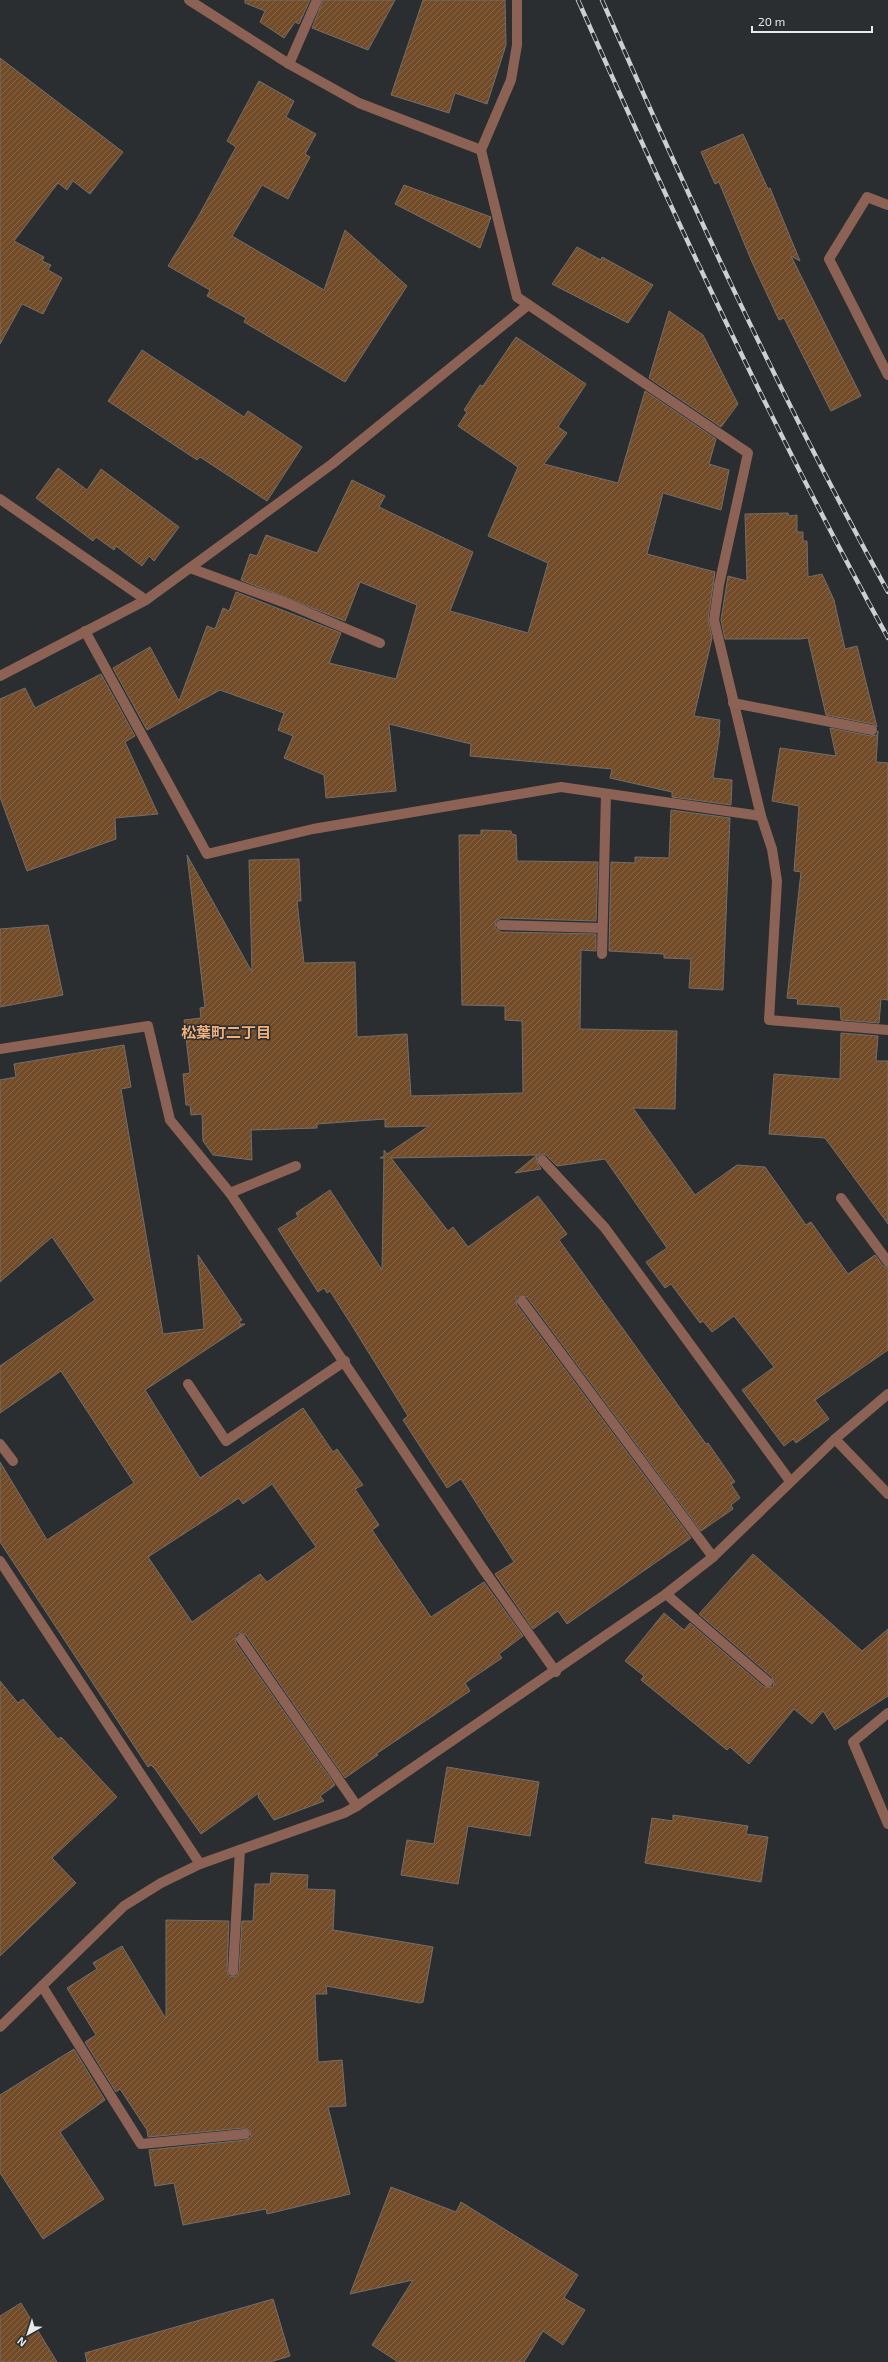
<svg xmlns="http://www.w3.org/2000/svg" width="888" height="2362" viewBox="0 0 888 2362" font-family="'Exo 2','Noto Sans JP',sans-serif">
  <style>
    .building { fill: url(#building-hatch); stroke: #726e6a; fill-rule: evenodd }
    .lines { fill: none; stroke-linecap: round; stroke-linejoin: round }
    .minor { stroke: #8c6254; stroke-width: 10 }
    .rail-casing { stroke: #cccfd1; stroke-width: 4.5 }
    .rail { stroke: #2a2e30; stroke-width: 3; stroke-dasharray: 9; stroke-linecap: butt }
    .labels { text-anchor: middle; stroke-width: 3; stroke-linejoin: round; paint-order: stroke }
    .neighbourhood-label { font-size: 15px; font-weight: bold; fill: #efb07c; stroke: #2a2e30 }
  </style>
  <defs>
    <pattern id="building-hatch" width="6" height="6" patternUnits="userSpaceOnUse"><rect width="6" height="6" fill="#724c28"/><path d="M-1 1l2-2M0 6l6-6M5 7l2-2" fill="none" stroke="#866647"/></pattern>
  </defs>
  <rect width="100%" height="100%" fill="#2a2e30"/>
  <g class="building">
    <polygon points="245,0 310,0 299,24 295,22 284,38 260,22 265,11 245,3"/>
    <polygon points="323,0 395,0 368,50 312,28"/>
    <polygon points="423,0 505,0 506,45 487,104 455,93 449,113 391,95"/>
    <polygon points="0,58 123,152 90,194 73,181 67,190 58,183 14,241 44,257 42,261 51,265 48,270 62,278 43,314 22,304 0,344"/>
    <polygon points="259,81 294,101 286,117 316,134 305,154 310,157 288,199 262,185 232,236 324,290 345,230 407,286 345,382 244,322 246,318 207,296 210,290 168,266 198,217 236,147 227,141"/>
    <polygon points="743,134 768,189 770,188 800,261 791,256 861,396 831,411 784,318 779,320 752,262 719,182 715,184 701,152"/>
    <polygon points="404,185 491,217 480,248 395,204"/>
    <polygon points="577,247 601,260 602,257 653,285 628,323 552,284"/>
    <polygon points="669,311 703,335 738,404 721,427 649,378"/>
    <polygon points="516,337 586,384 558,427 567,433 544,464 618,483 645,391 716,439 709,464 729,470 721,510 663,493 647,554 715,572 708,619 712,638 694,716 720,720 719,731 720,731 713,778 732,780 731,805 672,797 672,792 610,778 612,769 470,756 471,744 389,724 396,791 326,798 324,775 284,758 293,736 278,730 284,713 220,690 147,730 113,668 150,647 179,701 207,626 215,629 223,608 229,611 236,592 341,633 329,663 396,679 417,605 360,582 345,621 241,580 250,554 257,556 266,535 317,553 352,480 385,496 379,507 473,552 450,611 528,633 548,563 488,536 518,467 458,426 467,412 464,410 480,385 483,386"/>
    <polygon points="142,350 244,417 248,411 302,447 267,501 200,457 197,460 108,401"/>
    <polygon points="58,468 87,490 101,469 179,527 154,561 149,556 142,566 116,546 114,550 96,537 93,541 36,498"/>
    <polygon points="788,513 789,516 797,515 797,532 803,532 803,541 807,541 808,577 822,574 834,600 845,649 857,646 877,727 873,724 826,715 808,638 800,639 725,639 721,620 728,576 747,581 745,514"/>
    <polygon points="101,674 135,736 125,742 158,814 115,818 116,839 27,871 0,797 0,699 25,688 35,708"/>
    <polygon points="830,728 871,736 877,735 878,731 876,762 888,763 888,1000 881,999 879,1023 841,1020 840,1007 797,1004 798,999 787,998 801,872 794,871 799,806 772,801 780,748 836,756"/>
    <polygon points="671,810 730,818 723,990 689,988 691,959 664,958 664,954 609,951 611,862 635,863 635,857 669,858"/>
    <polygon points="481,830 511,831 512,834 516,835 517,861 598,862 596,921 501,918 496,921 495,928 501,932 596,934 596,951 581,950 580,1029 677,1031 675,1109 633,1108 695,1195 737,1165 765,1167 806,1225 811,1222 848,1274 875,1255 883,1266 888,1268 888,1350 815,1400 829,1419 796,1443 793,1439 784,1446 742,1390 774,1367 734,1316 712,1332 703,1321 700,1323 671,1284 665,1288 646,1262 667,1248 605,1159 557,1166 546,1155 541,1154 537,1156 536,1161 541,1169 515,1173 537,1155 391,1158 448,1231 453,1227 468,1247 538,1196 567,1234 559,1240 706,1444 708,1443 735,1482 731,1484 740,1498 731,1505 733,1509 701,1531 527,1297 518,1296 516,1299 517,1305 691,1538 567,1624 558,1611 533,1629 495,1574 514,1562 461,1479 447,1488 403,1420 408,1416 351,1324 330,1291 327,1293 324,1288 318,1292 278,1229 298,1217 296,1213 330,1190 382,1270 384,1158 380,1158 384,1156 384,1150 387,1154 429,1126 385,1127 385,1119 317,1124 317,1128 251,1130 252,1160 213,1155 203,1141 202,1114 191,1115 190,1105 186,1105 183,1074 190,1073 184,1020 201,1018 200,1008 205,1007 187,855 252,972 249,860 299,859 301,901 297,901 304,963 355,962 357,1037 407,1034 411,1096 523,1093 522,1021 505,1020 505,1006 462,1005 459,835 481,835"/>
    <polygon points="48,925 63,995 0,1007 0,929"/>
    <polygon points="841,1033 878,1036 876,1061 888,1061 888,1224 825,1138 769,1134 774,1074 840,1079"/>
    <path d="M124,1045L131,1087L121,1089L163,1334L204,1329L198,1255L242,1320L239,1322L240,1324H245L145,1390L200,1478L303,1408L333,1452L337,1449L363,1485L355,1489L379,1525L372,1530L431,1617L484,1582L523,1636L499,1654L502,1658L465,1683L470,1691L376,1754L378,1755L345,1778L246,1635L238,1633L235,1637L236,1643L335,1785L320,1796L324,1801L274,1820L258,1797L259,1793L201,1834L155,1769L151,1765L148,1767L0,1542V1462L47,1540L134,1483L61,1371L0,1413V1366L95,1300L52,1237L0,1282V1080L16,1077L14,1064ZM272,1484L316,1547L267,1582L260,1574L192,1622L148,1557L239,1498L243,1504Z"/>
    <polygon points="753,1554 862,1651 888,1629 888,1696 835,1730 823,1711 812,1724 794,1709 749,1764 730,1747 727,1750 641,1680 644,1676 625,1661 664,1613 684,1630 690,1623 764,1687 773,1687 774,1683 772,1677 699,1614"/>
    <polygon points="0,1681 18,1703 23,1699 58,1739 61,1737 117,1797 52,1858 76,1883 0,1956"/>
    <polygon points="447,1767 539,1782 530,1836 468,1826 458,1884 401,1875 407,1840 434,1844"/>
    <polygon points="673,1815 748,1826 746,1834 768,1837 761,1882 645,1863 652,1818 673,1821"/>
    <polygon points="271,1873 308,1875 307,1889 335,1890 333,1930 433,1947 423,2002 420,2003 326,1986 327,1994 315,1994 318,2062 342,2060 346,2106 328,2107 350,2194 267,2214 266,2209 183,2225 174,2183 155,2186 149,2150 246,2140 251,2137 250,2131 244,2128 148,2137 147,2130 120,2089 116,2092 85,2042 96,2035 67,1988 97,1969 93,1963 122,1946 166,2019 166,1920 229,1921 227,1971 229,1976 236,1977 239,1971 242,1921 253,1921 255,1884 270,1884"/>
    <polygon points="74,2049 105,2100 60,2132 104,2199 43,2239 0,2173 0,2095"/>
    <polygon points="391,2187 456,2212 461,2202 578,2275 564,2298 585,2310 563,2345 543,2331 524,2362 398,2362 372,2345 413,2280 350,2294"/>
    <polygon points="273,2299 290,2356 270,2362 87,2362 85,2353"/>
    <polygon points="21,2303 57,2362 0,2362 0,2316"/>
  </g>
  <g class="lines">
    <g class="minor">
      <polyline points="189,0 289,64 359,103 481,150 517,297 748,453 719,585 714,620 761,816 772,849 777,881 769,1020 888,1030"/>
      <polyline points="289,64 317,0"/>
      <polyline points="481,150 511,80 517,45 517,0"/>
      <polyline points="888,205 867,197 829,259 888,375"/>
      <polyline points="0,499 146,600"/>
      <polyline points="190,568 288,604 380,643"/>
      <polyline points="85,631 207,854 313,829 561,787 761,816"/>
      <polyline points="0,676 146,600 332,464 528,305"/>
      <polyline points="733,703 872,730"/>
      <polyline points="501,925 602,928"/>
      <polyline points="602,954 606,794"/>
      <polyline points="0,1049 148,1026 170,1120 230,1193 483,1569 556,1672"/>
      <polyline points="542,1160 605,1228 790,1481"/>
      <polyline points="230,1193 296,1166"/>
      <polyline points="841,1198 888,1262"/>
      <polyline points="522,1301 713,1557"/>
      <polyline points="188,1384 226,1441 345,1361"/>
      <polyline points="835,1439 888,1494"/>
      <polyline points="0,1444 13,1461"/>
      <polyline points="0,1561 200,1864"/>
      <polyline points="666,1594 768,1682"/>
      <polyline points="241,1639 357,1806"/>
      <polyline points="888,1713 853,1742 888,1824"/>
      <polyline points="233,1971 240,1850"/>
      <polyline points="42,1986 141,2144 245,2134"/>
      <polyline points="0,2027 124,1906 161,1883 200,1864 344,1813 357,1806 666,1594 713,1557 835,1439 888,1394"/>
    </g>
    <g class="rail-casing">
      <g id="rail">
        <path d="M578,0C674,217 774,431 888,638"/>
        <path d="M602,0C690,201 782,400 888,592"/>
      </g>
    </g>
    <use href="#rail" class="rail"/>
  </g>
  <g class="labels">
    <g class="neighbourhood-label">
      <text x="226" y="1038">松葉町二丁目</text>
    </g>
  </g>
  <g transform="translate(28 2334) rotate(219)" stroke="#2a2e30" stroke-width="3" paint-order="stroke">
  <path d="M0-3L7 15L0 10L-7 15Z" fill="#e7eaeb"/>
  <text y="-6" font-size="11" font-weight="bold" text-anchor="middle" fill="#e7eaeb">N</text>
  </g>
  <path d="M752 26v6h120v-6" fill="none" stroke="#e7eaeb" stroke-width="2"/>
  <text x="758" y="26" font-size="12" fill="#e7eaeb" stroke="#2a2e30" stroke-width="3" paint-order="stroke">20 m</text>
</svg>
